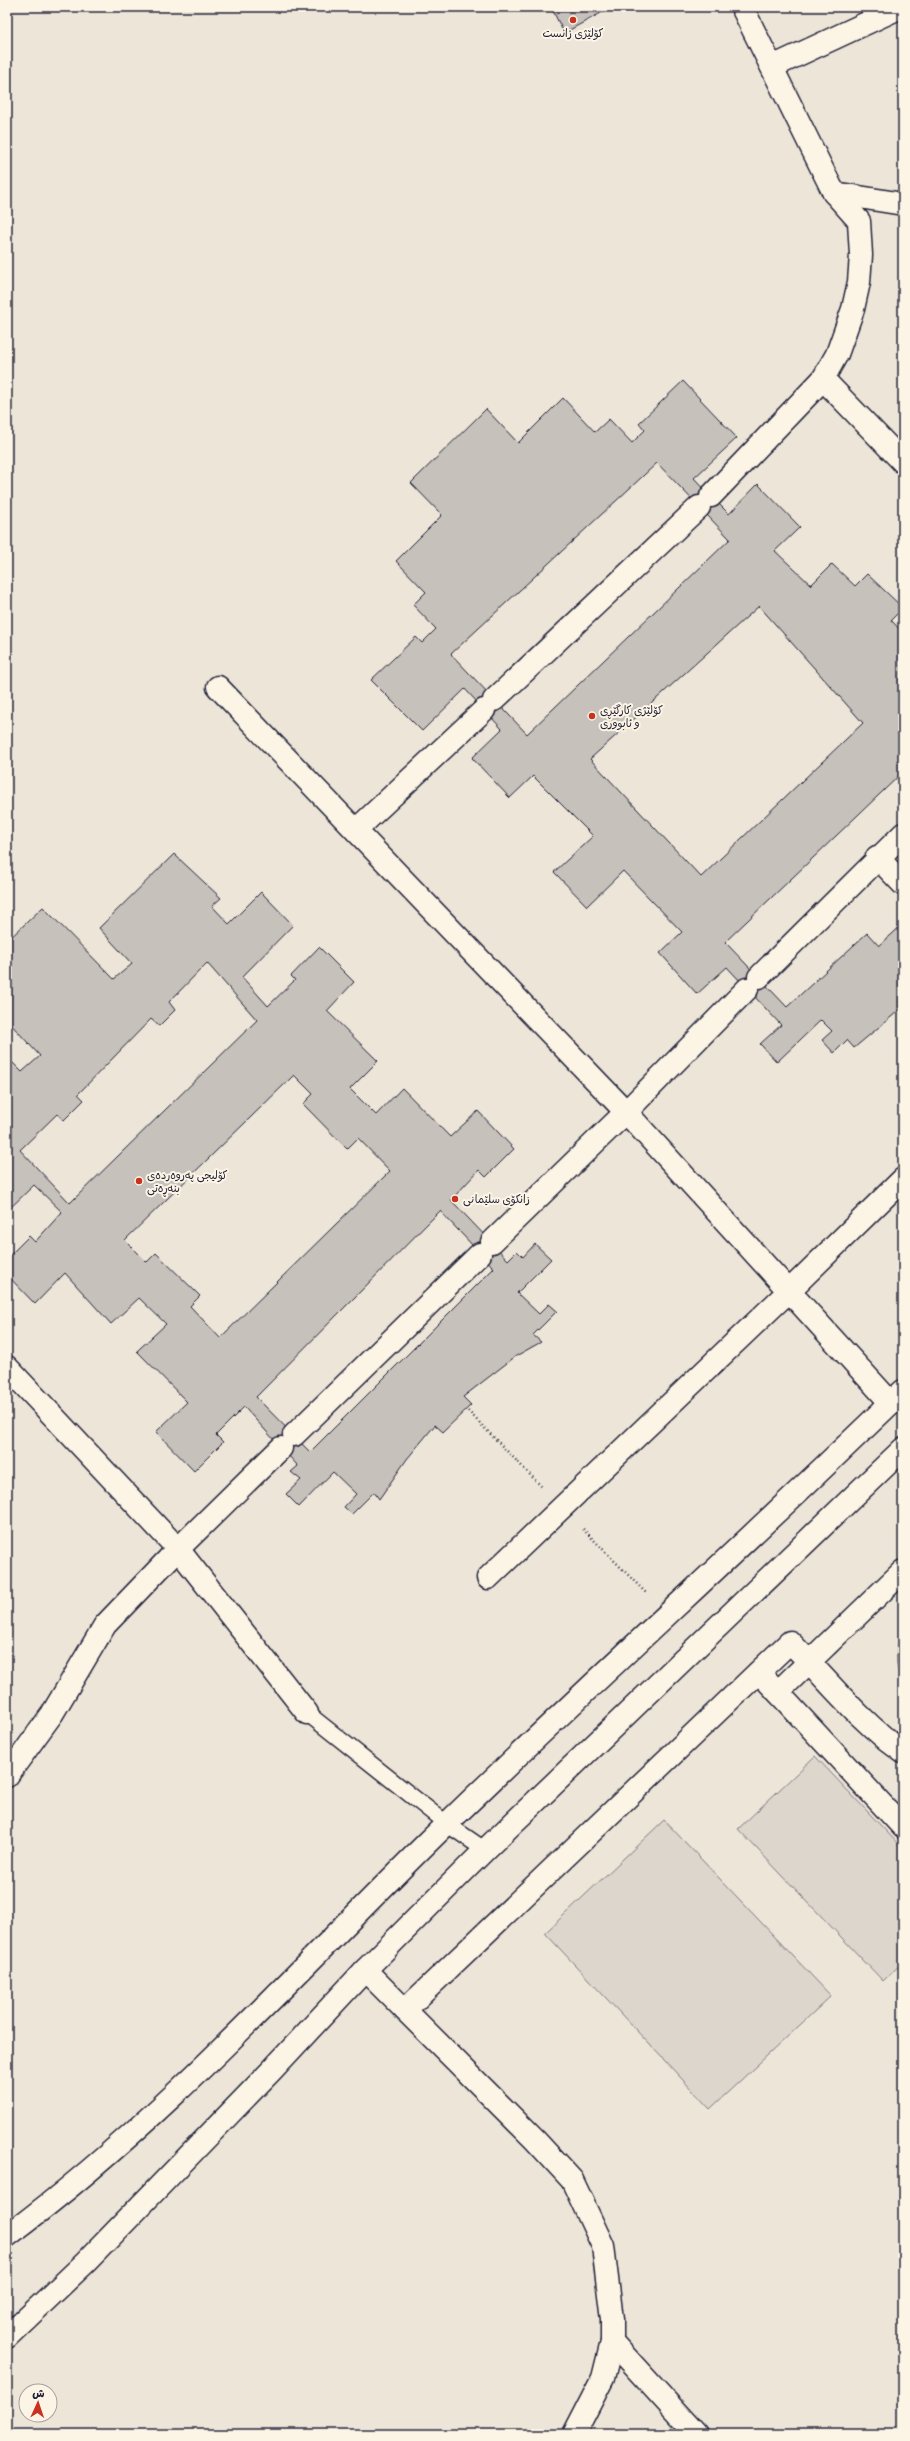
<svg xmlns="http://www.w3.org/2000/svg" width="910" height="2441" viewBox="0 0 910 2441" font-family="'Patrick Hand','Playpen Sans Arabic',sans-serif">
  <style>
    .built { fill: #ece5d8; fill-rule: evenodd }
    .green { fill: #dcd6cc; stroke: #7f7c84 }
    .water { fill: #b2adab; stroke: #78757e }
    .building { fill: #c6c1bb; stroke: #22223b; fill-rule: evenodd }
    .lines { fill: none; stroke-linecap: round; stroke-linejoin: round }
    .service-casing { stroke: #22223b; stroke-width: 18 }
    .pedestrian-casing { stroke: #22223b; stroke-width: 25 }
    .minor-casing { stroke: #22223b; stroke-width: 25 }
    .tertiary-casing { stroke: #22223b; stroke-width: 25 }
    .path { stroke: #22223b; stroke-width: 2.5; stroke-dasharray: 1 3; stroke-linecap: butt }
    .service { stroke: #fcf5e5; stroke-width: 15 }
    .pedestrian { stroke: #fcf5e5; stroke-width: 22 }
    .minor { stroke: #fcf5e5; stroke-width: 22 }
    .tertiary { stroke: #fcf5e5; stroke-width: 22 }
    .poi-dot { fill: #c8321e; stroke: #fcf5e5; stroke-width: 1.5 }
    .labels { text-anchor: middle; stroke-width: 4; stroke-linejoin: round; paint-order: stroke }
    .poi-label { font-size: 11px; fill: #22223b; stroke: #fcf5e5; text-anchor: start }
  </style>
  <rect width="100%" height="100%" fill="#fcf5e5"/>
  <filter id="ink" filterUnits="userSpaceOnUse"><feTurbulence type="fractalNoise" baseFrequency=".025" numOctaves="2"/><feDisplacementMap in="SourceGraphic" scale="8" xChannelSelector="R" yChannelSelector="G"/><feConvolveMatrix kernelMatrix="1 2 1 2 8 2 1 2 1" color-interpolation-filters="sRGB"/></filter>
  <g filter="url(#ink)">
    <path class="built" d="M7,7H903V2434H7ZM26,2391H50V2415H26Z"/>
    <g class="green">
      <polygon points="815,1756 903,1849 903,1962 883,1981 738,1829"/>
      <polygon points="664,1820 831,1996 710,2109 545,1933"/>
    </g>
    <path class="water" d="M903,1626V1685C894,1668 895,1644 903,1626Z"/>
    <g class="building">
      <polygon points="551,7 612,7 564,33"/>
      <path d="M683,381L737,438L694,478L711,496L729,514L758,484L800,527L775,551L811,585L832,564L855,586L867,574L903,608L891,620L903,633V772L725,942L787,1007L867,933L879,946L903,924V1007L854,1048L847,1040L834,1053L822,1040L832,1031L821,1020L777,1062L760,1044L781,1025L727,967L697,994L660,953L682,932L623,871L587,906L554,872L593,836L533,776L510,798L472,758L502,729L465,689L422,731L371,680L416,637L422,643L436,629L413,605L426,592L396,561L442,515L411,483L486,409L518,443L563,398L595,432L609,419L632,443L645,430L639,423ZM657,463L730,539L527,734L451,654ZM759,606L863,723L701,877L590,759Z"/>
      <path d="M174,854L221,898L212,906L229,924L261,892L293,925L242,977L268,1006L295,980L291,976L319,947L354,982L327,1011L378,1061L350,1089L376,1115L402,1088L450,1137L478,1111L514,1149L486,1177L479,1170L451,1200L508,1260L517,1251L523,1257L535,1244L551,1259L517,1293L539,1314L549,1304L557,1311L533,1335L541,1342L516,1356L463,1397L471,1405L443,1432L435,1425L407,1459L379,1499L374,1492L352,1514L344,1507L356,1494L333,1472L299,1507L286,1494L301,1480L291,1472L298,1466L244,1407L216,1435L223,1442L194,1471L156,1432L187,1402L137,1351L166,1324L139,1298L111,1324L65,1273L35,1304L7,1275V1258L29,1236L35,1242L62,1212L34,1185L7,1211V1057L22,1072L40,1056L7,1020V941L43,907L114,979L132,964L99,928ZM207,963L257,1020L70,1203L20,1150L57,1114L64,1120L84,1100L78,1094L151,1019L159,1026L175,1010L169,1002ZM294,1075L313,1094L303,1104L347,1149L358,1138L390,1171L220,1338L190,1306L200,1296L156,1253L147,1262L125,1240ZM440,1211L494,1268L310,1452L256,1397Z"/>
    </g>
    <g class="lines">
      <g class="service-casing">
        <polyline id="service" points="307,1713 447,1824 485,1850"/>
      </g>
      <g class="pedestrian-casing">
        <g id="pedestrian">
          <polyline points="772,67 901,7"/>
          <polyline points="834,193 903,204"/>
          <polyline points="823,379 903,462"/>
          <polyline points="711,496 823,379 837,354 853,309 859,282 861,255 859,221 834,193 742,7"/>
          <polyline points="218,687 626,1112 891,1403"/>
          <polyline points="494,700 699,507"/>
          <polyline points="356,830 484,710"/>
          <polyline points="877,857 903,884"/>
          <polyline points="759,977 903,834"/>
          <polyline points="492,1242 626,1112 747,989"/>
          <polyline points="7,1367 178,1549 307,1713"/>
          <polyline points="294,1435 480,1254"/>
          <polyline points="488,1578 789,1291 903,1179"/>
          <polyline points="759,1672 903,1827"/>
          <polyline points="778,1692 903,1571"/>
          <polyline points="7,1776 52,1714 105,1625 178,1549 281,1448"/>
          <path d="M405,2010L790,1642C827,1679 860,1722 903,1752"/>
        </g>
      </g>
      <g class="minor-casing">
        <g id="minor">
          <polyline points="365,1970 535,2140 572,2180 603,2246 612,2319 612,2342 603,2378 574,2434"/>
          <polyline points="612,2342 696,2434"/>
        </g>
      </g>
      <g class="tertiary-casing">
        <g id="tertiary">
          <path d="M7,2236C161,2122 291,1977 427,1843C583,1690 746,1544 903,1391"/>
          <polyline points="7,2337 86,2262 271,2071 365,1970 485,1850 903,1449"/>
        </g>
      </g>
      <g class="path">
        <polyline points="468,1411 542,1487"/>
        <polyline points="583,1529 647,1594"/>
      </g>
      <use href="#service" class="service"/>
      <use href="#pedestrian" class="pedestrian"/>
      <use href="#minor" class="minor"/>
      <use href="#tertiary" class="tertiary"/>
    </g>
  </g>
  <g class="poi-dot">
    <circle cx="573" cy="20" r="4"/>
    <circle cx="592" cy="716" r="4"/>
    <circle cx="139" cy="1181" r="4"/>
    <circle cx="455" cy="1199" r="4"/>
  </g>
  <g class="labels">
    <g class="poi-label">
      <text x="573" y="37" text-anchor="middle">کۆلێژی زانست</text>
      <text x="600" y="714">كۆلێژی كارگێڕی<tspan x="600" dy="13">و ئابووری</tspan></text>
      <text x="147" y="1179">کۆلیجی پەروەردەی<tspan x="147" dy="13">بنەڕەتی</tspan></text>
      <text x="463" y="1203">زانکۆی سلێمانی</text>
    </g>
  </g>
  <rect width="910" height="2441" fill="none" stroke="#fcf5e5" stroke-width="24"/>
  <rect x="12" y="12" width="886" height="2417" fill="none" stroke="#22223b" stroke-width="1.5" filter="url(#ink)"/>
  <g transform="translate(38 2403) rotate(3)"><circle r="19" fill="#fcf5e5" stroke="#a5a1a1"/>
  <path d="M0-3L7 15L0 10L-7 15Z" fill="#c8321e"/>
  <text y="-6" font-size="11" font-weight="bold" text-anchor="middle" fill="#22223b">ش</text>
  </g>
</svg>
